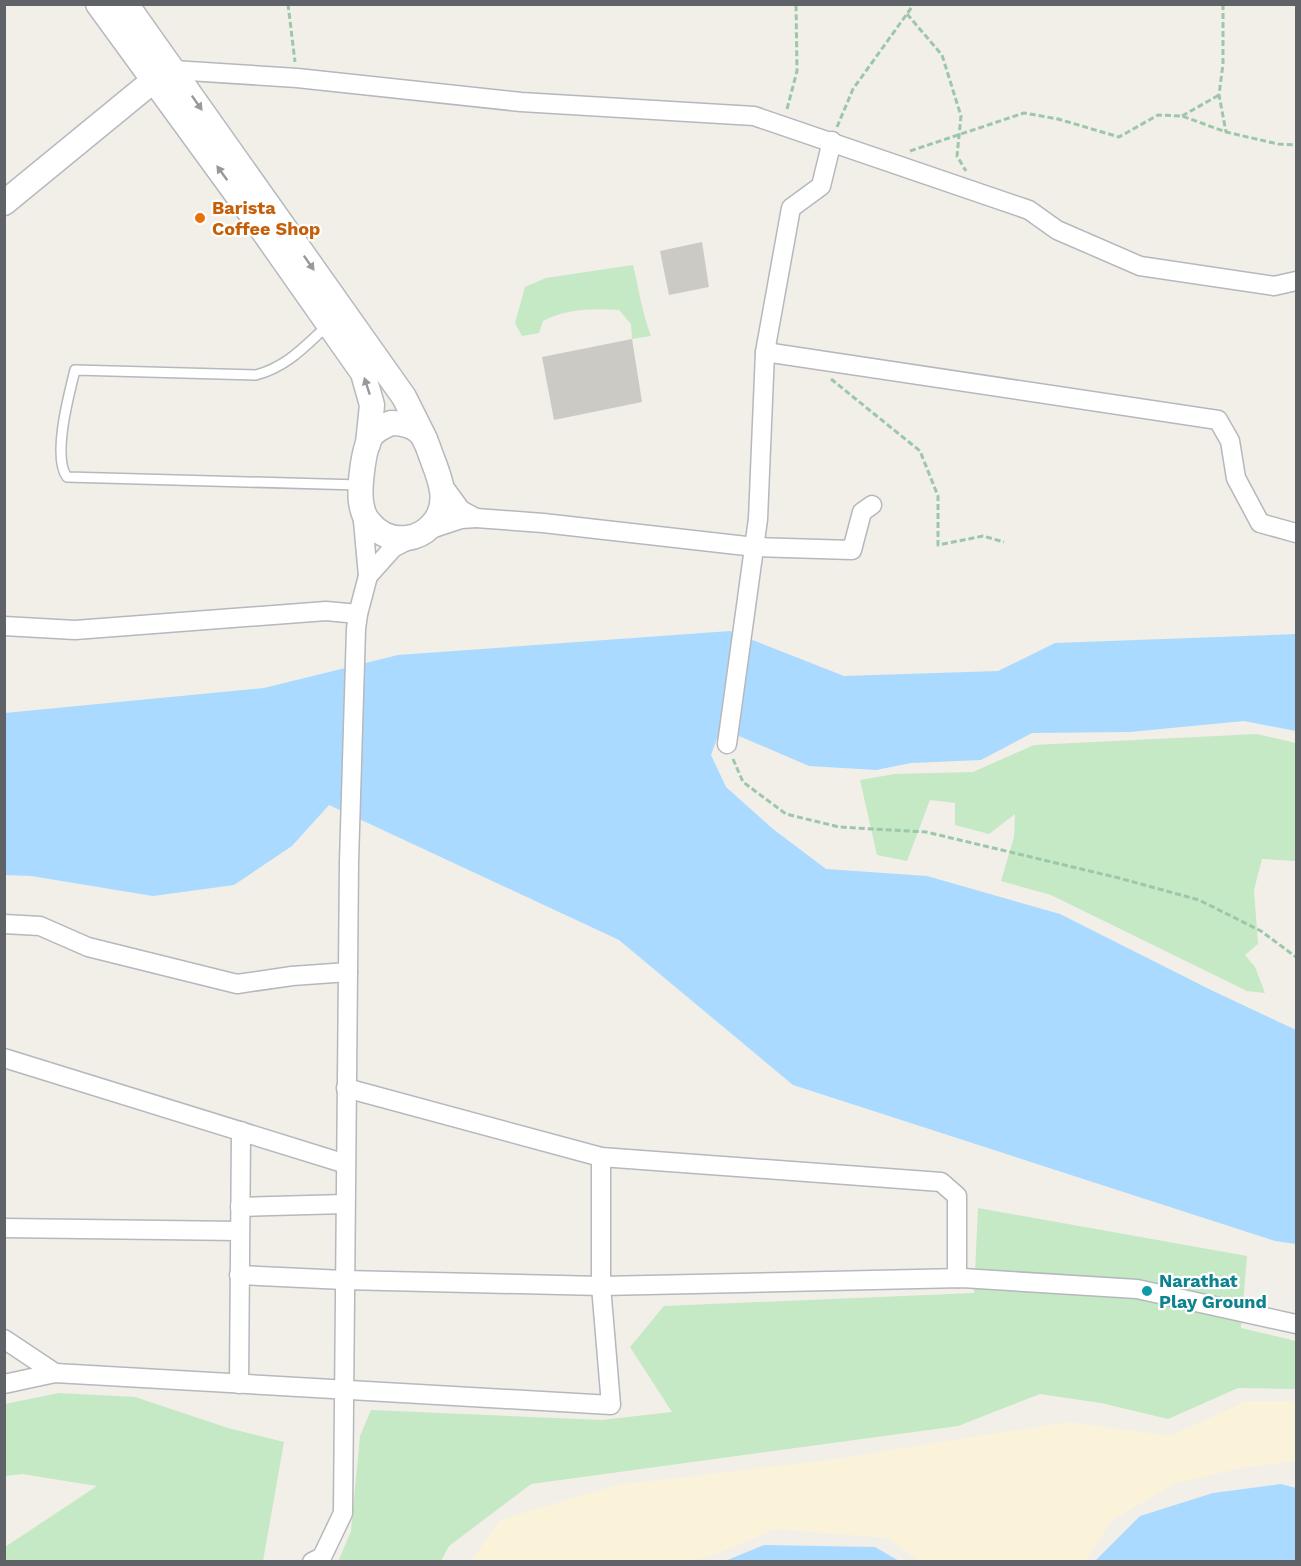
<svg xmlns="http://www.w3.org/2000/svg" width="1301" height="1566" viewBox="0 0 1301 1566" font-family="'Work Sans',sans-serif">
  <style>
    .green { fill: #c5e8c5 }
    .sand { fill: #fbf3d9 }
    .water { fill: #aadaff }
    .building { fill: #cccac5 }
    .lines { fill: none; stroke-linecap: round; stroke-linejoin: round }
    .lane-casing { stroke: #b5b8bc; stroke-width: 12 }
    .street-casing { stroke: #b5b8bc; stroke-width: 21 }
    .secondary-casing { stroke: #b6babf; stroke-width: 27 }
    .path { stroke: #9cc7a9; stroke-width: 3; stroke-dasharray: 6 3; stroke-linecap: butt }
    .lane { stroke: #fff; stroke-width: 9 }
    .street { stroke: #fff; stroke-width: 18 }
    .secondary { stroke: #fff; stroke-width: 24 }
    .oneway { fill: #979a9d }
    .food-dot { fill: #e8710a; stroke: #fff; stroke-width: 2 }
    .culture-dot { fill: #0f9aa8; stroke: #fff; stroke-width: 2 }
    .labels { text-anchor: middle; stroke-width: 4.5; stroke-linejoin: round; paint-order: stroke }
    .food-label { font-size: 18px; font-weight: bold; fill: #c56008; stroke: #fff; text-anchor: start }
    .culture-label { font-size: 18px; font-weight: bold; fill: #0d838f; stroke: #fff; text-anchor: start }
  </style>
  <rect width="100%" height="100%" fill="#f1efe8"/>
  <g class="green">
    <path d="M633,265C639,289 642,313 651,336L632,339L631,324L619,310C595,308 564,309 543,321L539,333L522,336L515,323L525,287L546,278Z"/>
    <polygon points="1257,734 1296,743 1296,861 1262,859 1254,890 1258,944 1245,955 1255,967 1265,993 1247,991 1051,895 1001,881 1014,837 1015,814 989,834 955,825 955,803 930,800 907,861 877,855 860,780 895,774 973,772 1034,745"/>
    <polygon points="978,1208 1247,1256 1241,1328 1296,1341 1296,1389 1238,1388 1168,1419 1101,1403 1040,1394 958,1426 531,1484 449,1546 441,1561 338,1562 351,1531 360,1436 371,1410 601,1420 672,1412 630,1347 664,1306 974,1293"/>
    <polygon points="59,1393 135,1397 228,1428 284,1442 263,1561 5,1561 5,1547 97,1486 22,1474 5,1476 5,1404"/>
  </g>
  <polygon class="sand" points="1247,1401 1296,1401 1296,1461 1241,1468 1176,1483 1112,1520 1085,1561 919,1561 888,1538 776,1529 708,1557 687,1561 471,1561 500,1520 617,1485 822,1461 1069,1422 1170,1436"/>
  <g class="water">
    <polygon points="730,631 844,676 998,671 1055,643 1296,634 1296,731 1244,721 1130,732 1032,733 981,760 911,763 876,770 809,766 739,736 719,733 711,755 726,787 773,829 826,869 927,876 1060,914 1213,991 1296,1030 1296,1244 1275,1241 793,1085 619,940 329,805 292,846 234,885 153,896 31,876 5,875 5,713 264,688 398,655"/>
    <polygon points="1281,1484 1296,1488 1296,1561 1095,1561 1140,1516 1213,1493"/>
    <polygon points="764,1545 875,1547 899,1561 725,1561"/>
  </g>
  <g class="building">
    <polygon points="702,242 709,287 669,295 660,251"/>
    <polygon points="632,339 642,402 554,420 542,357"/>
  </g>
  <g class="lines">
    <g class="lane-casing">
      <path id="lane" d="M328,325C305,346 287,367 256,375L75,370C69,394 52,457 67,477L359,485"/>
    </g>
    <g class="street-casing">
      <g id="street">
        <polyline points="173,70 297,78 521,102 754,116 1029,210 1057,230 1140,266 1274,286 1296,281"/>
        <polyline points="765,352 1218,420 1230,441 1236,478 1260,523 1296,533"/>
        <polyline points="362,510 368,576 393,548 412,538"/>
        <polyline points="476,518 543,523 755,547 852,550 862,512 872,505"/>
        <polyline points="425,531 461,519 476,518 461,510 442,484"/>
        <polyline points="4,626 75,630 326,611 358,614"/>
        <polyline points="727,744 758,519 765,352 791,208 821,186 832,141"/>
        <polyline points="4,924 40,926 88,947 237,984 292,976 348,972"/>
        <polyline points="4,1058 346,1164"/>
        <polyline points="346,1088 601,1157 941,1182 957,1196 957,1278"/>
        <polyline points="240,1207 345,1204"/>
        <polyline points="4,1228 239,1231"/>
        <polyline points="239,1275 344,1280 601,1286 962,1278 1137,1289 1296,1324"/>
        <polyline points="4,1339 55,1373"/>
        <polyline points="4,1384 55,1373 611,1405 601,1286 601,1157"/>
        <polyline points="239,1384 241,1131"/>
        <polyline points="312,1562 322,1557 343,1513 349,862 356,629 358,614 368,576"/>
      </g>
    </g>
    <g class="secondary-casing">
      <g id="secondary">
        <polyline points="98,4 254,218 363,373 372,405 368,444"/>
        <polyline points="126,4 404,397 425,439"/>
        <polyline points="4,203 154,80 169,72"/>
        <path d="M391,423C401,423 409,424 417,430C426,437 428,448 432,458C441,481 451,506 431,526C424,533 416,537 407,538C392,540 379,534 370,523C366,519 363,513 362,507C358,493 363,447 372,435C377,429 384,426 391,423Z"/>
      </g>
    </g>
    <g class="path">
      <polyline points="288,4 295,62"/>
      <polyline points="1223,4 1223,64 1219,95 1226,132"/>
      <polyline points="907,14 942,55 961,116 957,156 966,171"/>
      <polyline points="787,109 797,71 796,4"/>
      <polyline points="1182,116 1219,95"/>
      <polyline points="837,127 853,89 914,4"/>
      <polyline points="910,151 1024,113 1058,119 1119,137 1158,115 1182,116 1226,132 1278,144 1296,145"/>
      <polyline points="831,379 920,451 938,496 938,545 983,536 1004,542"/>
      <polyline points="733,759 743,782 786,814 839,827 926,832 1119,878 1199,900 1261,931 1296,957"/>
    </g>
    <use href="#lane" class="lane"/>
    <use href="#street" class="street"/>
    <use href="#secondary" class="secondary"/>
  </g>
  <defs><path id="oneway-solid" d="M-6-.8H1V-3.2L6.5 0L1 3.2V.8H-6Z" transform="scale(1.5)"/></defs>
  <g class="oneway">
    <use href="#oneway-solid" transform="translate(197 103) rotate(55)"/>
    <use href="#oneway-solid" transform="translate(222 173) rotate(-126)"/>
    <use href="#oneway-solid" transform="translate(309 263) rotate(55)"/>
    <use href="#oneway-solid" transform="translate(367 386) rotate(-108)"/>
  </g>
  <circle class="food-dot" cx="200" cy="218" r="6"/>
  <circle class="culture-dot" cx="1147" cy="1291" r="6"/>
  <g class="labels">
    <g class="food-label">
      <text x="212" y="214">Barista<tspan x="212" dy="21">Coffee Shop</tspan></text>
    </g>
    <g class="culture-label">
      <text x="1159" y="1287">Narathat<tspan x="1159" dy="21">Play Ground</tspan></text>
    </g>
  </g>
  <rect width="1301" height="1566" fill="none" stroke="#5f6368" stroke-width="12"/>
</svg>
